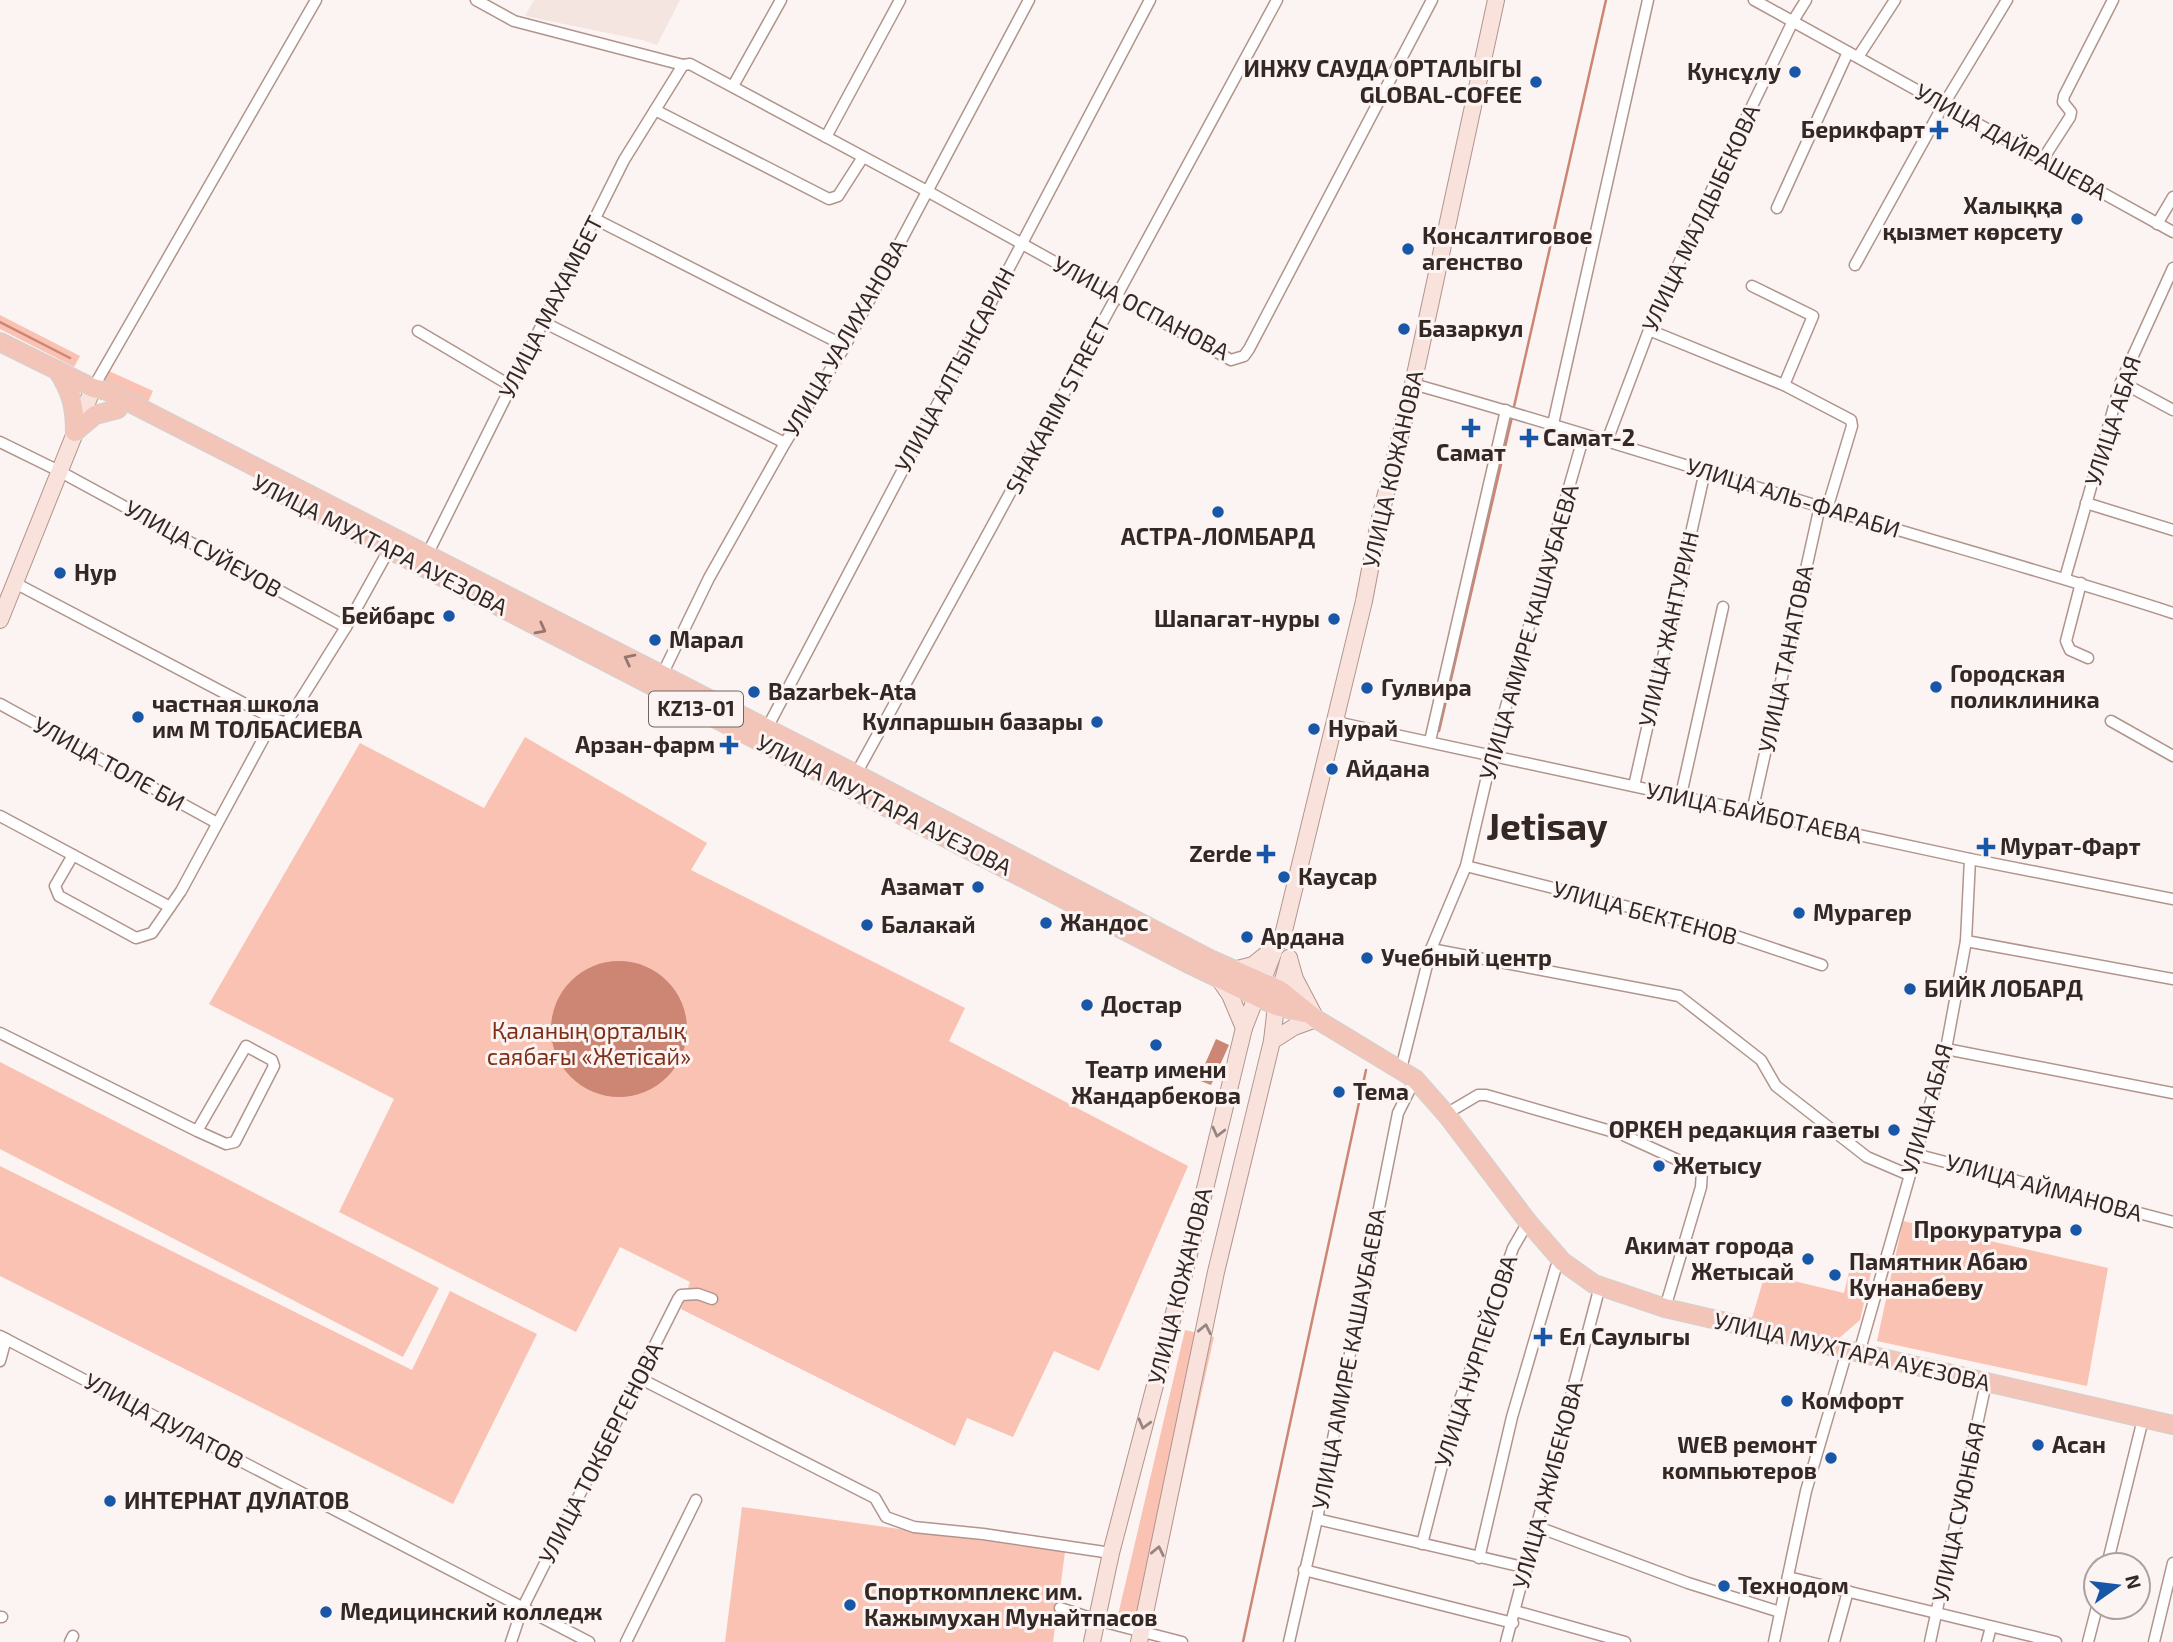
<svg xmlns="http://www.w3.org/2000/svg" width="2173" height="1642" viewBox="0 0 2173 1642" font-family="'Exo 2',sans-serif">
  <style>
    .built { fill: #f5e5e1 }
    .green { fill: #f9c2b2 }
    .water { fill: #cc8673 }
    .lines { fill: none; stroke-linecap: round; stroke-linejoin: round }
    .stream { stroke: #cc8673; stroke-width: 2.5 }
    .street-casing { stroke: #b1948c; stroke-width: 13 }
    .secondary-casing { stroke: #b1948c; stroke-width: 18 }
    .primary-casing { stroke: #d2d0cf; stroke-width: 20 }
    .street { stroke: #fff; stroke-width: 10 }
    .secondary { stroke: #f9e2dc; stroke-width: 16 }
    .primary { stroke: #f3c5b9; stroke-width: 18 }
    .oneway { stroke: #94766f }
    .oneway2 { stroke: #968580 }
    .poi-dot { fill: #1857a7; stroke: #fbf4f2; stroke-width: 2.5 }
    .labels { text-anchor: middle; stroke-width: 6; stroke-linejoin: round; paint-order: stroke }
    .shield { fill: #fbf4f2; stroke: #706562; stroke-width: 2 }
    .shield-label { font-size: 21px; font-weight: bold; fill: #342825 }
    .poi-label { font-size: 23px; font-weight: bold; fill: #342825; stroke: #fbf4f2; text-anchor: start }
    .street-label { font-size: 23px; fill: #342825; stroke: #fbf4f2 }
    .park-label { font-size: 23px; fill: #812e17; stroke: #fbf4f2 }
    .town-label { font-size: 37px; font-weight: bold; fill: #342825; stroke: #fbf4f2 }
  </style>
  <rect width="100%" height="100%" fill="#fbf4f2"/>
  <polygon class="built" points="534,0 680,0 657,45 642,40 525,16"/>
  <g class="green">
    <polygon points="0,315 80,356 74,367 0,329"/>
    <polygon points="109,371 153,391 148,402 104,382"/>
    <polygon points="525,737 707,843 691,870 965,1008 949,1041 1188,1166 1099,1371 1054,1351 1013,1437 967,1418 955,1446 681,1309 690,1282 620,1247 576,1332 339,1212 394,1099 209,1004 360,743 484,808"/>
    <polygon points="0,1062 439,1288 403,1357 0,1149"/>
    <polygon points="0,1166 412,1370 450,1291 537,1334 453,1504 0,1276"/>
    <polygon points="1903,1221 2108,1268 2087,1386 1877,1341"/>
    <polygon points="1854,1251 1875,1256 1860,1320 1838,1339 1752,1318 1765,1274 1844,1293"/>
    <polygon points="1185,1330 1214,1337 1150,1623 1118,1615"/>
    <polygon points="742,1507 1065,1552 1053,1642 725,1642"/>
  </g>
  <g class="water">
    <circle cx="619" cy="1029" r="68"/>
    <polygon points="1216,1039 1229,1045 1211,1085 1198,1080"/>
  </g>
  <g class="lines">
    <g class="stream">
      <polyline points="0,322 70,358"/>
      <polyline points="1513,411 1606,0"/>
      <polyline points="1439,731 1512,417"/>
      <polyline points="1243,1642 1366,1070"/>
    </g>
    <g class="street-casing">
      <g id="street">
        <polyline points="476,0 514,21 683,65 690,64 927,191 1231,360 1244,356 1249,349 1432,0"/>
        <polyline points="1754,0 2173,232"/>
        <polyline points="1858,57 1895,0"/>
        <polyline points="733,86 781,0"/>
        <polyline points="655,110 829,199 838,196 863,157"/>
        <polyline points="826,137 900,0"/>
        <polyline points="2043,159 2070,117 2071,112 2063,102 2064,96 2113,0"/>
        <polyline points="1777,208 1848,52"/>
        <polyline points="595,219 845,346"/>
        <polyline points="2157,224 2173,197"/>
        <polyline points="1855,265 1944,104 2007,0"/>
        <polyline points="1752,286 1813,316 1784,385"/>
        <polyline points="543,322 785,443"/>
        <polyline points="1649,330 1784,385 1851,420 1852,426 1827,509"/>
        <polyline points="418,331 511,386"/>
        <polyline points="2121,382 2173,410"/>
        <path d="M1413,384C1552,423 1690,467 1828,509C1943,544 2059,576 2173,613"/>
        <polyline points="93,388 316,0"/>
        <polyline points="1553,424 1648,0"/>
        <polyline points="1607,441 1649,330 1714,185 1793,21 1806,0"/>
        <polyline points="0,442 59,471 346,627"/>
        <polyline points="2086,503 2173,530"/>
        <polyline points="425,559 624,160 683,65"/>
        <polyline points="2065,578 2121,382 2173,268"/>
        <polyline points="15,583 274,719 286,723 346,627 391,546"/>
        <polyline points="2081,583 2066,641 2070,650 2088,658"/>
        <polyline points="661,677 709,578 785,443 845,346 1029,0"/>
        <polyline points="0,704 217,823"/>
        <polyline points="2111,721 2173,756"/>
        <polyline points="1336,722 1970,859 2173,899"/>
        <polyline points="765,732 1150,0"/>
        <polyline points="1430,741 1506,410"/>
        <polyline points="856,774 991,528 1277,0"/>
        <polyline points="1634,786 1705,471"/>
        <polyline points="1681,795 1723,607"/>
        <polyline points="1752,812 1820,506"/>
        <polyline points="0,816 170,907"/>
        <polyline points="73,855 55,886 59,896 136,938 152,933 181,891 274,719"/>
        <polyline points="1466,866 1712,928 1822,965"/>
        <polyline points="1966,941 2173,979"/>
        <polyline points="1431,949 1679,996 1761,1060 1776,1086 1867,1157 1909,1175"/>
        <polyline points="0,1033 197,1131 246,1046 272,1060 274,1066 235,1142 226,1144 197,1131"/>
        <polyline points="1946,1049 2173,1093"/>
        <polyline points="1401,1069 1431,949 1466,866 1492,755 1584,435"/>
        <polyline points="1446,1114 1478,1095 1486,1095 1621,1134 1702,1171 1701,1187 1665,1308"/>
        <polyline points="1915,1154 2173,1222"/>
        <polyline points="0,1336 589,1642"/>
        <polyline points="1859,1353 1946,1049 1966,941 1970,859"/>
        <polyline points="0,1361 6,1339"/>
        <polyline points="639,1378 875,1498 886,1517 914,1527 983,1534 1111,1553"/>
        <polyline points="1317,1519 1527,1568"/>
        <polyline points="1538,1527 1688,1583 1780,1612"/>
        <polyline points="1422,1544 1456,1411 1513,1248 1528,1222"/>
        <polyline points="1479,1558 1512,1417 1556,1267 1563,1262"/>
        <polyline points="2107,1565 2143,1419"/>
        <polyline points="1304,1570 1513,1623"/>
        <polyline points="1788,1577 2056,1642"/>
        <polyline points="1060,1608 1097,1620 1182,1642"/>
        <polyline points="1515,1611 1625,1642"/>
        <polyline points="0,1617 2,1617"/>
        <polyline points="70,1642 73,1636"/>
        <polyline points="511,1642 522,1609 678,1299 681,1295 698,1294 712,1299"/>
        <polyline points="626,1642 696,1500"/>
        <polyline points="1289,1642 1317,1519 1398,1113 1415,1079"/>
        <polyline points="1506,1642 1600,1286"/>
        <polyline points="1774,1642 1806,1491 1847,1351"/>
        <polyline points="1834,1642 1848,1591"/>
        <polyline points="1930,1642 1986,1383"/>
        <polyline points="1987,1642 1991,1627"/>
        <polyline points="2088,1642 2097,1607"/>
        <polyline points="2154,1642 2173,1563"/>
      </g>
    </g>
    <g class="secondary-casing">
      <g id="secondary">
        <polyline points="0,620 93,388"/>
        <polyline points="1233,970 1253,965 1274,948"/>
        <polyline points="1217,976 1230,995 1244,1028"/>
        <polyline points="1272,1041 1294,1027 1316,1019 1295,979 1289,958"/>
        <polyline points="1092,1642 1111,1553 1186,1267 1244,1028 1276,946 1283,935 1364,601 1379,522 1413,384 1496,0"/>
        <polyline points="1139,1642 1216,1272 1272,1041 1276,1006 1289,958"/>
      </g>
    </g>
    <g class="primary-casing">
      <g id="primary">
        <polyline points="0,342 93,388 107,391 856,774 1212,960 1280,990 1316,1019 1415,1079 1446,1114 1528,1222 1563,1262 1594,1284 1665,1308 2173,1425"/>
        <path d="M57,370C71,391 75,407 75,432"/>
        <polyline points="75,432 95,415 118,409"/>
        <polyline points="272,489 1191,965 1276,1006 1304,1013"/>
      </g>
    </g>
    <use href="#street" class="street"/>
    <use href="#secondary" class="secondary"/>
    <use href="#primary" class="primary"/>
  </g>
  <defs><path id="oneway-chevron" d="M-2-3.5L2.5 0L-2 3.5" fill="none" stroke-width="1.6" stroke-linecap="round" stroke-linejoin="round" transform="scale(1.75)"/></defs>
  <g class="oneway">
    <use href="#oneway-chevron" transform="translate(541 629) rotate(28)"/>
    <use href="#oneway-chevron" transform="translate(629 659) rotate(-153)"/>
  </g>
  <g class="oneway2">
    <use href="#oneway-chevron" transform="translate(1218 1132) rotate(104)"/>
    <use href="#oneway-chevron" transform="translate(1205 1329) rotate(-78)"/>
    <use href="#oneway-chevron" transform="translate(1144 1424) rotate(105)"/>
    <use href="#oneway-chevron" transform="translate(1158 1551) rotate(-78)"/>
  </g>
  <g class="poi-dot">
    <circle cx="1795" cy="72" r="7"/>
    <circle cx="1536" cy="82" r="7"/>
    <path d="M1935.5 119.5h7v7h7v7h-7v7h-7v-7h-7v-7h7z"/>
    <circle cx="2077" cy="219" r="7"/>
    <circle cx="1408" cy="249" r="7"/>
    <circle cx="1404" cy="329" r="7"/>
    <path d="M1467.5 417.5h7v7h7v7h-7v7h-7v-7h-7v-7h7z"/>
    <path d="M1525.5 427.5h7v7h7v7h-7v7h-7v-7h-7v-7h7z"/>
    <circle cx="1218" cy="512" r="7"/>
    <circle cx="60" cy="573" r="7"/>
    <circle cx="449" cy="616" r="7"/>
    <circle cx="1334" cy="619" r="7"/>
    <circle cx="655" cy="640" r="7"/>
    <circle cx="1936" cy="687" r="7"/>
    <circle cx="1367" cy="688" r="7"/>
    <circle cx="754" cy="692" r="7"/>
    <circle cx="138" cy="717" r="7"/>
    <circle cx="1097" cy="722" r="7"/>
    <circle cx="1314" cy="729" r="7"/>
    <path d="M725.5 734.5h7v7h7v7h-7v7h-7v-7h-7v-7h7z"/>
    <circle cx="1332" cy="769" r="7"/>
    <path d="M1982.5 836.5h7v7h7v7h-7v7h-7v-7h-7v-7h7z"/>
    <path d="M1262.5 843.5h7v7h7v7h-7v7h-7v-7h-7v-7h7z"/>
    <circle cx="1284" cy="877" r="7"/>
    <circle cx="978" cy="887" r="7"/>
    <circle cx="1799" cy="913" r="7"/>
    <circle cx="1046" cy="923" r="7"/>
    <circle cx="867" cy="925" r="7"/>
    <circle cx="1247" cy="937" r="7"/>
    <circle cx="1367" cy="958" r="7"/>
    <circle cx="1910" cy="989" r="7"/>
    <circle cx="1087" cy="1005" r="7"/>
    <circle cx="1156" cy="1045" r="7"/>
    <circle cx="1339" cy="1092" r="7"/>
    <circle cx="1894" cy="1130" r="7"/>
    <circle cx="1659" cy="1166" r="7"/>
    <circle cx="2076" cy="1230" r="7"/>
    <circle cx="1808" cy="1259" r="7"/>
    <circle cx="1835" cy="1275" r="7"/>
    <path d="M1539.5 1326.5h7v7h7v7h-7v7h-7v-7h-7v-7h7z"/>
    <circle cx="1787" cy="1401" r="7"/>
    <circle cx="2038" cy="1445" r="7"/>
    <circle cx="1831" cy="1458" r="7"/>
    <circle cx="110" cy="1501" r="7"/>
    <circle cx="1724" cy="1586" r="7"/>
    <circle cx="850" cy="1605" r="7"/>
    <circle cx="326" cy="1612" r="7"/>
  </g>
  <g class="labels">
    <rect class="shield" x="649" y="691.5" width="94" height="35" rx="5"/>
    <g class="shield-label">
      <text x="696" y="716">KZ13-01</text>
    </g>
    <g class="poi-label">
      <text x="1522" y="77" text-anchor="end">ИНЖУ САУДА ОРТАЛЫГЫ<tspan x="1522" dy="26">GLOBAL-COFEE</tspan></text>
      <text x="1781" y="80" text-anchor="end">Кунсұлу</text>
      <text x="1925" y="138" text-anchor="end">Берикфарт</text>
      <text x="2063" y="214" text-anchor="end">Халыққа<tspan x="2063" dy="26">қызмет көрсету</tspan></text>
      <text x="1422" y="244">Консалтиговое<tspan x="1422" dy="26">агенство</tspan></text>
      <text x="1418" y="337">Базаркул</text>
      <text x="1543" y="446">Самат-2</text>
      <text x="1471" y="461" text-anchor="middle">Самат</text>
      <text x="1218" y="545" text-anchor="middle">АСТРА-ЛОМБАРД</text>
      <text x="74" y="581">Нур</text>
      <text x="435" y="624" text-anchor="end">Бейбарс</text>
      <text x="1320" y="627" text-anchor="end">Шапагат-нуры</text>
      <text x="669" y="648">Марал</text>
      <text x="1950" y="682">Городская<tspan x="1950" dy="26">поликлиника</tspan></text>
      <text x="1381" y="696">Гулвира</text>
      <text x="768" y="700">Bazarbek-Ata</text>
      <text x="152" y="712">частная школа<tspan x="152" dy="26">им М ТОЛБАСИЕВА</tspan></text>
      <text x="1083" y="730" text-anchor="end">Кулпаршын базары</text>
      <text x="1328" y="737">Нурай</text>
      <text x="715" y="753" text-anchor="end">Арзан-фарм</text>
      <text x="1346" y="777">Айдана</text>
      <text x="2000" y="855">Мурат-Фарт</text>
      <text x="1252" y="862" text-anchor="end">Zerde</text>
      <text x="1298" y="885">Каусар</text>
      <text x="964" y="895" text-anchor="end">Азамат</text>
      <text x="1813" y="921">Мурагер</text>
      <text x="1060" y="931">Жандос</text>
      <text x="881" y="933">Балакай</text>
      <text x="1261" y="945">Ардана</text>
      <text x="1381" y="966">Учебный центр</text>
      <text x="1924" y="997">БИЙК ЛОБАРД</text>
      <text x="1101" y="1013">Достар</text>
      <text x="1156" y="1078" text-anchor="middle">Театр имени<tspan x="1156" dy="26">Жандарбекова</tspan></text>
      <text x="1353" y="1100">Тема</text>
      <text x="1880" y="1138" text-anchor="end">ОРКЕН редакция газеты</text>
      <text x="1673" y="1174">Жетысу</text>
      <text x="2062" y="1238" text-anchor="end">Прокуратура</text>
      <text x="1794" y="1254" text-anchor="end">Акимат города<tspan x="1794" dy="26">Жетысай</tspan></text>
      <text x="1849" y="1270">Памятник Абаю<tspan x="1849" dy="26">Кунанабеву</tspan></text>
      <text x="1559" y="1345">Ел Саулыгы</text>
      <text x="1801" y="1409">Комфорт</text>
      <text x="1817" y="1453" text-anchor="end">WEB ремонт<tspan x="1817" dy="26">компьютеров</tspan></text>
      <text x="2052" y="1453">Асан</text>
      <text x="124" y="1509">ИНТЕРНАТ ДУЛАТОВ</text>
      <text x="1738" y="1594">Технодом</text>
      <text x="864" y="1600">Спорткомплекс им.<tspan x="864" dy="26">Кажымухан Мунайтпасов</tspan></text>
      <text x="340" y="1620">Медицинский колледж</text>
    </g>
    <g class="street-label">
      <text transform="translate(2011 142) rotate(29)" y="8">УЛИЦА ДАЙРАШЕВА</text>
      <text transform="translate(1701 218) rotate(-65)" y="8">УЛИЦА МАЛДЫБЕКОВА</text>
      <text transform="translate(551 307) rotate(-63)" y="8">УЛИЦА МАХАМБЕТ</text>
      <text transform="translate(1141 308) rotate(28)" y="8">УЛИЦА ОСПАНОВА</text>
      <text transform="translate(845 338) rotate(-60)" y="8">УЛИЦА УАЛИХАНОВА</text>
      <text transform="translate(955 370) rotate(-62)" y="8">УЛИЦА АЛТЫНСАРИН</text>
      <text transform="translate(1058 406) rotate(-62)" y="8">SHAKARIM STREET</text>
      <text transform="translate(2113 421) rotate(-72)" y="8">УЛИЦА АБАЯ</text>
      <text transform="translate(1393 469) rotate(-77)" y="8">УЛИЦА КОЖАНОВА</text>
      <text transform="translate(1793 498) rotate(17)" y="8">УЛИЦА АЛЬ-ФАРАБИ</text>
      <text transform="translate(380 545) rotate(27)" y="8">УЛИЦА МУХТАРА АУЕЗОВА</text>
      <text transform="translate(203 549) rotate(29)" y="8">УЛИЦА СУЙЕУОВ</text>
      <text transform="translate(1669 629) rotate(-77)" y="8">УЛИЦА ЖАНТУРИН</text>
      <text transform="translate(1529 632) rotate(-74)" y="8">УЛИЦА АМИРЕ КАШАУБАЕВА</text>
      <text transform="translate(1786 659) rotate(-78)" y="8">УЛИЦА ТАНАТОВА</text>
      <text transform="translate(109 764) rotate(29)" y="8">УЛИЦА ТОЛЕ БИ</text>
      <text transform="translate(884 805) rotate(27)" y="8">УЛИЦА МУХТАРА АУЕЗОВА</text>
      <text transform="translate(1754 813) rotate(12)" y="8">УЛИЦА БАЙБОТАЕВА</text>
      <text transform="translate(1645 913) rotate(15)" y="8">УЛИЦА БЕКТЕНОВ</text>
      <text transform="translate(1927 1109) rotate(-74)" y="8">УЛИЦА АБАЯ</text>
      <text transform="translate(2044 1188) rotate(15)" y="8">УЛИЦА АЙМАНОВА</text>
      <text transform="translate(1180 1286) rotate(-76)" y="8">УЛИЦА КОЖАНОВА</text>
      <text transform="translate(1852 1352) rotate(13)" y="8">УЛИЦА МУХТАРА АУЕЗОВА</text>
      <text transform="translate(1349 1359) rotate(-79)" y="8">УЛИЦА АМИРЕ КАШАУБАЕВА</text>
      <text transform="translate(1476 1361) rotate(-72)" y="8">УЛИЦА НУРПЕЙСОВА</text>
      <text transform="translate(164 1421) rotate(28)" y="8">УЛИЦА ДУЛАТОВ</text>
      <text transform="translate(601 1453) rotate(-63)" y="8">УЛИЦА ТОКБЕРГЕНОВА</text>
      <text transform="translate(1548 1485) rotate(-75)" y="8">УЛИЦА АЖИБЕКОВА</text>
      <text transform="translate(1959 1512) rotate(-78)" y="8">УЛИЦА СУЮНБАЯ</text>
    </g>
    <g class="park-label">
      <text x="589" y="1039">Қаланың орталық<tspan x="589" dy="26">саябағы «Жетісай»</tspan></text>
    </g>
    <g class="town-label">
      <text x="1547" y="840">Jetisay</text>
    </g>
  </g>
  <g transform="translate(2117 1586) rotate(76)"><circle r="33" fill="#fbf4f2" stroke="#aba2a0" stroke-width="2"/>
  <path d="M0-5L12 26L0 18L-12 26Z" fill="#1857a7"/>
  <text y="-10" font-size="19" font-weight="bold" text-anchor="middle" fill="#342825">N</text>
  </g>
</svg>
